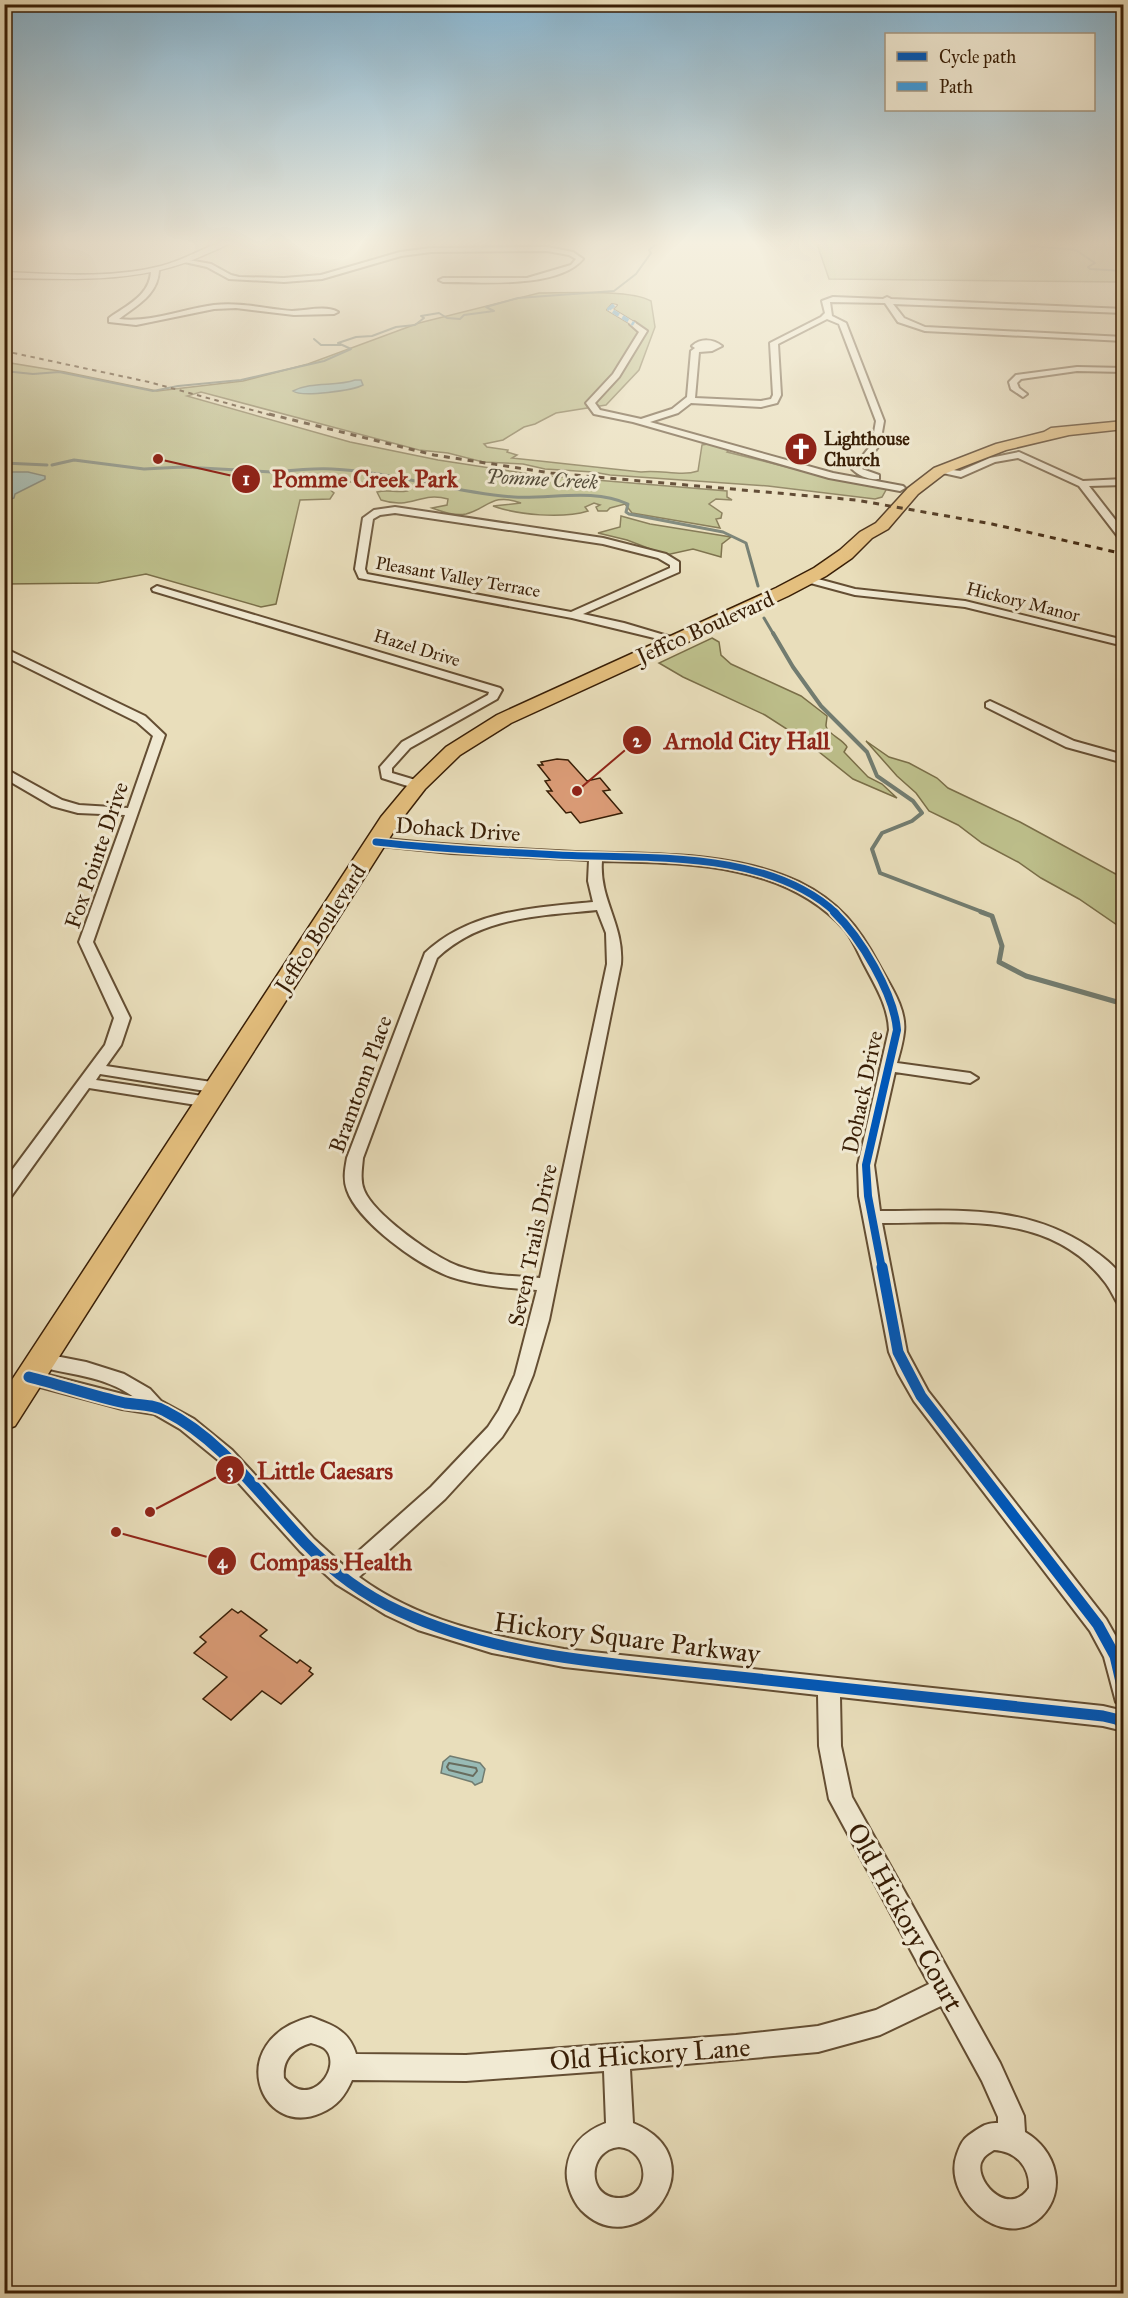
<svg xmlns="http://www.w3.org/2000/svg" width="1128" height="2298" viewBox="0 0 1128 2298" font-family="'IM FELL Great Primer',serif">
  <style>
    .green { fill: #bdbf8b; stroke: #7a6e48; stroke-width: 1.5 }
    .water { fill: #99bbb6; stroke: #727c70; stroke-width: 1.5 }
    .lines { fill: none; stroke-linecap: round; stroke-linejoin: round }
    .shore { stroke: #686c5e; stroke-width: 2 }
    .stream-far3 { stroke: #727c70; stroke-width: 2 }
    .stream-far2 { stroke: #727c70; stroke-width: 3 }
    .stream-far1 { stroke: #727c70; stroke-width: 4 }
    .stream { stroke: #727c70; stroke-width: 5 }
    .building { fill: #da9b76; stroke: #381e06; stroke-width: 1.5 }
    .pedestrian-casing { stroke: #644e33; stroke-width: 2 }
    .minor-casing { stroke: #644e33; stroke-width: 4 }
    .tertiary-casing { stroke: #644e33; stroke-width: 3 }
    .primary-casing { stroke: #381e06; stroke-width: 3 }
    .pedestrian { fill: #f1ead3; fill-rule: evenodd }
    .minor { fill: #f1ead3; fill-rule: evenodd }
    .tertiary { fill: #f1ead3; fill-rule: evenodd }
    .primary { fill: #e4bf7e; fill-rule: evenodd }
    .rail-far1 { stroke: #381e06; stroke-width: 2; stroke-dasharray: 4.5 4.5; stroke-linecap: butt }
    .rail { stroke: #381e06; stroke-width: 3; stroke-dasharray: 6 6; stroke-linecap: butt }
    .quiet { stroke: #3e9bdd; stroke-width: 4; stroke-dasharray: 7 4; stroke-linecap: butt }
    .cycleway-far3-casing { stroke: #f1ead3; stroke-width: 10 }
    .cycleway-far2-casing { stroke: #f1ead3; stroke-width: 12 }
    .cycleway-far1-casing { stroke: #f1ead3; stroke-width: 15 }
    .cycleway-casing { stroke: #f1ead3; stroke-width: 18 }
    .cycleway-far3 { stroke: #0057b8; stroke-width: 7 }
    .cycleway-far2 { stroke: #0057b8; stroke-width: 8 }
    .cycleway-far1 { stroke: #0057b8; stroke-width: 11 }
    .cycleway { stroke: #0057b8; stroke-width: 14 }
    .labels { text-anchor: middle; stroke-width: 6; stroke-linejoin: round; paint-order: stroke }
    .far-poi-label { font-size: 18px; font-weight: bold; fill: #381e06; stroke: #f1ead3; text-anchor: start }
    .far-street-label { font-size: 18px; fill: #381e06; stroke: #f1ead3 }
    .far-water-label { font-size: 20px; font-style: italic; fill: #554d3b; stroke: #f1ead3 }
    .street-label { font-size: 22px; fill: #381e06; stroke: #f1ead3 }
    .near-street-label { font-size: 27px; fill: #381e06; stroke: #f1ead3 }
    .leader { fill: none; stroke: #8f2418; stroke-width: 2 }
    .callout-dot { fill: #8f2418; stroke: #f1ead3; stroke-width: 2 }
    .mark-label { font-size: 18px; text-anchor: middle; font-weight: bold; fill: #fff }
    .callout-label { font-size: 24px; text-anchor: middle; font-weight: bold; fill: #8f2418; stroke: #f1ead3; stroke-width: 6; stroke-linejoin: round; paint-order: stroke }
  </style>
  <rect width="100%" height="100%" fill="#e9debb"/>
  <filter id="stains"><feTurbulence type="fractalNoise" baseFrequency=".00333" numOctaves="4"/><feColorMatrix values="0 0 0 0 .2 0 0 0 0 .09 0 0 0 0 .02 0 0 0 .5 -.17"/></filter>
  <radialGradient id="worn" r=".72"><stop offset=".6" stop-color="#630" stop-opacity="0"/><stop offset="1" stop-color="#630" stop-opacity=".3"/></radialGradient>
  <g class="green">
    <polygon points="817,244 1123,244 1123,282 829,279"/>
    <path d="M539,293C565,293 631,289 651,301L655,327L639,370L606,405L556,413L535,424L524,427L503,440L484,444L487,447L508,450L507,452L517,455L512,458L641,472C660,469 680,477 698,471L702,445L708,444L729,450L727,452L826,477L882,487L886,490L882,497L875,499L768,486L610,475L593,472L545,469L523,464L483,462L448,453L419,450L201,392L187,396L350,442L438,460L536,475L727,491V497L732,500L716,499L709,504L722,513L721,518L716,519L720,528L632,513L625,504L610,508L607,511H598L596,507L600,505L594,503L585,507L588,511C562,519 518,515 493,506L521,503C492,492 487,509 466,514C454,516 443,512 432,508L447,505L448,499C420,491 412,510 381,500L377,492C388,489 396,493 407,491C394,482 356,483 337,481V485L329,489L334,493L330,499L300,500L276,604L261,607L146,574L98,583L5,584L4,362L65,372L157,391L243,381L308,364L419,323Z"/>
    <polygon points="621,516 650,524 731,537 722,544 721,557 693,549 666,555 627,540 598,533 620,527"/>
    <path d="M712,638L719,642L721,655L731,664L801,696L827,716C827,719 826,722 826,726C827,734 843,739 847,747L844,752L868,777L882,784L897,798L853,779L804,740L765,715L683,677L659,663Z"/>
    <polygon points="866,741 889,757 909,763 937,778 948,788 1020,822 1123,878 1123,929 1079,899 1041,878 1018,862 982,843 958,825 929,811 916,793 897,776"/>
  </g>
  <g class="water">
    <path d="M355,380H361L363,385C354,390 302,398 293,391C312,381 335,387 355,380Z"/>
    <polygon points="5,472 28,472 45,476 45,479 15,494 14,498 5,501"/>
    <polygon points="450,1756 480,1763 485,1769 482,1782 475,1785 472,1782 441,1773 443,1762"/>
  </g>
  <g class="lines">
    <polygon class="shore" points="449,1763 476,1768 477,1771 473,1776 449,1770 447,1767"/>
    <g class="stream-far3">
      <polyline points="1007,244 1076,250 1095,263 1088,267 1090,269 1124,271"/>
      <polyline points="314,339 321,345 341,345"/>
      <polyline points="4,371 33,374 59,372 153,391 178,386 241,380 324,361 351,349 338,343 356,337 372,336 396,327 415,325 424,318 421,316 439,313 447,318 460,319 464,315 494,311 486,307 518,298 614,291 636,274 651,253 649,250 657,244"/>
    </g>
    <g class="stream-far2">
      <polyline points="4,463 47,465"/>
      <polyline points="52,465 74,460 144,469 183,467 272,472"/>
      <path d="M277,472C295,470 314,468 332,469C394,472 453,493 514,497C553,499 592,488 628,504L626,512L629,514L723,532L746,543L758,586"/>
      <polyline points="764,618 774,635"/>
    </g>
    <polyline class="stream-far1" points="773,633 793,667 821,706 867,752 877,776 913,801 922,813 912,821 882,833 872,849 880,873 985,913"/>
    <polyline class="stream" points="981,912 992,916 1002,946 999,962 1026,976 1124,1004"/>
  </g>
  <g class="building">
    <polygon points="557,759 568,760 587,781 600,778 610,790 603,791 622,813 580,823 571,812 566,813 547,791 552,791 545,781 550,780 538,765 543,765 541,762"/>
    <polygon points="232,1609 238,1613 241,1611 267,1630 260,1636 297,1663 300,1660 311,1668 309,1671 313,1674 281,1704 262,1691 231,1720 203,1699 227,1677 194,1653 206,1642 200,1637"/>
  </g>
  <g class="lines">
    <g class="pedestrian-casing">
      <polygon id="pedestrian" points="612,304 617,305 613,309 636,323 636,325 632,325 607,310"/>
    </g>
    <g class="minor-casing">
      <g id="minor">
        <path d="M547,247L573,252L583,259C558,289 480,282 443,282L439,280L443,278H527L571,265L576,259L569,255L547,251L431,252L401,256L322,279L284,282L229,279L207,267L180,261L183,259L211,264L231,275L239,277L284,278L321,275L400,252L431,248Z"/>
        <path d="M155,268L159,270C158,295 137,305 119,319C151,323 182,309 214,305C241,302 266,309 292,311C306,311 325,305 338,312L334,314L294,315L236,308L214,309L136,325L109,322V318C127,305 151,295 151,270Z"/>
        <path d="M833,297L883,299L887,297L891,299L1124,309V313L893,304L904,318L925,327L1124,337V341L925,331L898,322L885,303L830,302L832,316L846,323L884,421L880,444L862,469L879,475V479C869,480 859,476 852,469L872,444L876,421L839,324L827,319L778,344L781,395L777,403L761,407L691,403L678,413L650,422L833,473L903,486L905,488L900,491L829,478L633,422L594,414L586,403L613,374L639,332L630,324L634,322L647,331L619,377L595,403L600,410L641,419L672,409L687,397L691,351L695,348L692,346C701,338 713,339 722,346L712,351L699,352L695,398L761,401L771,399L773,395L770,343L821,317L825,313L822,301Z"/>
        <polygon points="1077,367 1124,368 1124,372 1077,371 1021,379 1017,383 1019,388 1027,394 1023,397 1011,389 1009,382 1016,375"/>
        <polygon points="1019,452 1083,481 1124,479 1124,485 1089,486 1124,531 1124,539 1119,538 1079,486 1018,458 995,462 961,477 934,471 939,468 960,471 990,458"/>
        <path d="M395,507L603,538L666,554L679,562V572L583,614L624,623L681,640L675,643L572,618L359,578L355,569L363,518L374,510ZM395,513L603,544L658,558L670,565V568L571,612L367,574L365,569L373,519L380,515Z"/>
        <polygon points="807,576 855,589 965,601 1124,640 1124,646 965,607 855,595 803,581 802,579"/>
        <polygon points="157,586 500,688 502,690 497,699 410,748 392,768 392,773 422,782 424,785 418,789 414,788 382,778 380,767 402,742 488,695 489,692 153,591 152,589"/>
        <polygon points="4,648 145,716 165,735 93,942 130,1018 121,1045 106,1066 218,1083 226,1088 218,1093 100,1074 96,1080 209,1097 217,1102 209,1107 89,1088 10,1198 4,1199 4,1181 105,1045 114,1018 79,942 125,815 78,813 52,806 4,778 4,768 62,800 79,805 128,808 153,736 137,722 4,656"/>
        <polygon points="990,701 1074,741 1124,755 1124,763 1066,747 986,707 986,703"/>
        <path d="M376,838C442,845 509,849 575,852C649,855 730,850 799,882C838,901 859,927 879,965C889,984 907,1008 904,1032C903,1042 900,1052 897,1063L970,1073L978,1078L970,1083L895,1072L874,1165L880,1211C954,1211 1023,1203 1089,1247C1100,1255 1121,1269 1124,1283C1125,1290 1124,1299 1124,1306L1118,1304C1113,1296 1110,1288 1104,1281C1050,1211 959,1223 882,1223L907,1352L928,1391L1106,1619L1124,1651V1704L1116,1702L1104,1657L1090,1631L914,1401L898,1373L889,1352L859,1196L858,1165L889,1030C888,1006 876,987 865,966C859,955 854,941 845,930C785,862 686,863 602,861C599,900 624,924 621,964L549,1320L533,1375L518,1412L502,1437L445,1499L359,1577C419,1621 491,1636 564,1649L1103,1706L1124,1711V1731L1103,1726L840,1697L841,1746L852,1797L1000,2063L1024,2116L1025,2132C1056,2150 1068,2190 1041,2217C1003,2253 941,2197 957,2154C960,2146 962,2140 969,2135C979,2128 986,2122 998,2123V2117L982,2081L941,2006L880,2035L818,2052L630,2069L633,2123C722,2159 638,2268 581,2210C572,2200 565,2182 567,2168C570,2144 585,2131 606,2123L604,2071L466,2081L352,2080C345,2096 337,2106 321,2113C260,2140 222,2040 311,2017C332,2025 349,2030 356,2054L466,2055L736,2035L818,2026L876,2010L929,1984L829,1799L819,1746L818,1695L564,1667L492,1653L418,1630L386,1615L336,1584L300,1551L218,1460L180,1429L154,1414L122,1409L29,1384L22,1382L20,1377L22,1372L29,1370L134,1397C103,1375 68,1375 33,1365L31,1360L33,1355L40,1353L86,1362L124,1374L150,1389L161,1401L194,1419L232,1450L314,1539L343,1565L431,1487L488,1427L499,1410L515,1375L537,1290C508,1288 479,1286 451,1277C419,1266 358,1222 347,1190C343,1179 345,1169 347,1158L425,953C471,910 533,908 593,902L588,881L589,860L451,853L371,845L369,842ZM597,910L606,933L607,964L540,1278C514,1276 486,1276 461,1267C436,1259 374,1215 364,1190C360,1180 362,1169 363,1158L437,958C481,916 540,916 597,910ZM311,2043C315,2044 321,2046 324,2048C345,2065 310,2112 284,2078C282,2060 293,2048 311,2043ZM619,2147C651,2150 652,2198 619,2198C586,2198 587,2150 619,2147ZM994,2150C1016,2151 1030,2167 1029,2188C1007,2220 970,2176 983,2159C985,2155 991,2152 994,2150Z"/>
      </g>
    </g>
    <g class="tertiary-casing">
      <path id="tertiary" d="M216,244H227C220,249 210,252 202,256C139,284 72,279 4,278V272C56,274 110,279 161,266C180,261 198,251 216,244Z"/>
    </g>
    <g class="primary-casing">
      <polygon id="primary" points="1124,421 1124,429 1069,435 1006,450 944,474 918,494 888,529 872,538 852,558 826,576 788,596 511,723 460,755 425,789 401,820 15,1426 4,1430 4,1392 381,817 411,781 446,747 497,715 776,588 814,568 840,550 860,532 876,523 908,488 934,468 996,444 1044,432 1051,428"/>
    </g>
    <use href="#pedestrian" class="pedestrian"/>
    <use href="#minor" class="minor"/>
    <use href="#tertiary" class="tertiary"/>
    <use href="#primary" class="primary"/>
    <polyline class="rail-far1" points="4,351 149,382 274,416"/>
    <polyline class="rail" points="269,414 434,455 551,473 856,500 992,524 1124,554"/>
    <polyline class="quiet" points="614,305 609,309 634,324"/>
    <g class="cycleway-far3-casing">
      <path id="cycleway-far3" d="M376,842C437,849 498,852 559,855C646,859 767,849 836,913"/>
    </g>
    <g class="cycleway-far2-casing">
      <path id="cycleway-far2" d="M834,912C860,937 894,993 897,1030L866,1165L868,1196L882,1269"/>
    </g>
    <g class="cycleway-far1-casing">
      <g id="cycleway-far1">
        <polyline points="882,1267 898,1352 921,1396 1098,1625 1115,1656 1124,1695"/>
        <path d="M29,1377C61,1385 93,1396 125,1403C139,1405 153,1404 165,1411C223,1440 261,1497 305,1543C331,1570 364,1595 399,1611C503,1659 618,1664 730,1676C855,1689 979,1703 1103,1716L1124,1721"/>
      </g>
    </g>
    <g class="cycleway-casing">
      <polyline id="cycleway" points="1120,1720 1124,1721"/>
    </g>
    <use href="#cycleway-far3" class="cycleway-far3"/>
    <use href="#cycleway-far2" class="cycleway-far2"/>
    <use href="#cycleway-far1" class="cycleway-far1"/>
    <use href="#cycleway" class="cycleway"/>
  </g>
  <linearGradient id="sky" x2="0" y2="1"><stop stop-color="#88b7d4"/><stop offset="0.43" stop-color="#f5f0e0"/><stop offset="1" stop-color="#f5f0e0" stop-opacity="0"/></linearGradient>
  <rect width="1128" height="565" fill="url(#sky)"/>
  <defs>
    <g id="church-disc" transform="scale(1.725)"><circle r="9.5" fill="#8f2418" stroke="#f1ead3"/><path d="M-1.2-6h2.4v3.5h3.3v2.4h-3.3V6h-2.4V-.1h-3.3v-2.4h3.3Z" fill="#fff"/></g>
  </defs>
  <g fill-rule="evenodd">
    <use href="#church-disc" x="801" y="449"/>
  </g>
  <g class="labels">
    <g class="far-poi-label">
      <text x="824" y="445">Lighthouse<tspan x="824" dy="21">Church</tspan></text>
    </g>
    <g class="far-street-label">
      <text transform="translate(458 577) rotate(10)" y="6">Pleasant Valley Terrace</text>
      <text transform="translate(1023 602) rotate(14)" y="6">Hickory Manor</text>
      <text transform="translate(417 648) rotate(17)" y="6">Hazel Drive</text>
    </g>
    <g class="far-water-label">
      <text transform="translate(542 479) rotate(3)" y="7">Pomme Creek</text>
    </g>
    <g class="street-label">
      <text transform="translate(705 627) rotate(-24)" y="8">Jeffco Boulevard</text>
      <text transform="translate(458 829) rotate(4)" y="8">Dohack Drive</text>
      <text transform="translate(96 855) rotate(-71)" y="8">Fox Pointe Drive</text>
      <text transform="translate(320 928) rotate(-57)" y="8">Jeffco Boulevard</text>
      <text transform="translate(360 1084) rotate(-70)" y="8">Bramtonn Place</text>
      <text transform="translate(862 1092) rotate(-78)" y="8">Dohack Drive</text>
      <text transform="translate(532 1245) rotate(-78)" y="8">Seven Trails Drive</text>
    </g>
    <g class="near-street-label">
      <text transform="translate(627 1638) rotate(7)" y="9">Hickory Square Parkway</text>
      <text transform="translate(905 1917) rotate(61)" y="9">Old Hickory Court</text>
      <text transform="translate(650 2054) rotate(-4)" y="9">Old Hickory Lane</text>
    </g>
  </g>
  <path class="leader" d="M158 459L246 479M577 791L637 740M150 1512L230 1470M116 1532L222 1561"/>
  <g class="callout-dot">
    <circle cx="158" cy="459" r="6"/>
    <circle cx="577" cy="791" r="6"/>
    <circle cx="150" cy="1512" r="6"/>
    <circle cx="116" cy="1532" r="6"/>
    <circle cx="246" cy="479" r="15"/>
    <circle cx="637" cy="740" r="15"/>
    <circle cx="230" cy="1470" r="15"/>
    <circle cx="222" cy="1561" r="15"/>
  </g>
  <g class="mark-label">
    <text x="246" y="485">1</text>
    <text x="637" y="747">2</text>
    <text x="230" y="1477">3</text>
    <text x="222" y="1568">4</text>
  </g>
  <g class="callout-label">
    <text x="365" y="487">Pomme Creek Park</text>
    <text x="747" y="749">Arnold City Hall</text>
    <text x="325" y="1479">Little Caesars</text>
    <text x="331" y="1570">Compass Health</text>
  </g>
  <rect width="1128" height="2298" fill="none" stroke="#e9debb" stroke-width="24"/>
  <rect x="6" y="6" width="1116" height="2286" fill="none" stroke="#381e06" stroke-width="3"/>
  <rect x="12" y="12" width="1104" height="2274" fill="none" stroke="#381e06" stroke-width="1.5"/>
  <rect x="885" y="33" width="210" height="78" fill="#f1ead3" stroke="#a79881" stroke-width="1.5"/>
  <rect x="897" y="52" width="30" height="9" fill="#0057b8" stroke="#a79881" stroke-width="1.5"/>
  <text x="939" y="63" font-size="18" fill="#381e06">Cycle path</text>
  <rect x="897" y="82" width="30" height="9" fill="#3e9bdd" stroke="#a79881" stroke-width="1.5"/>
  <text x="939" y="93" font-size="18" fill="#381e06">Path</text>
  <rect width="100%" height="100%" filter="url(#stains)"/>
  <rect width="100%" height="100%" fill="url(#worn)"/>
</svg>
